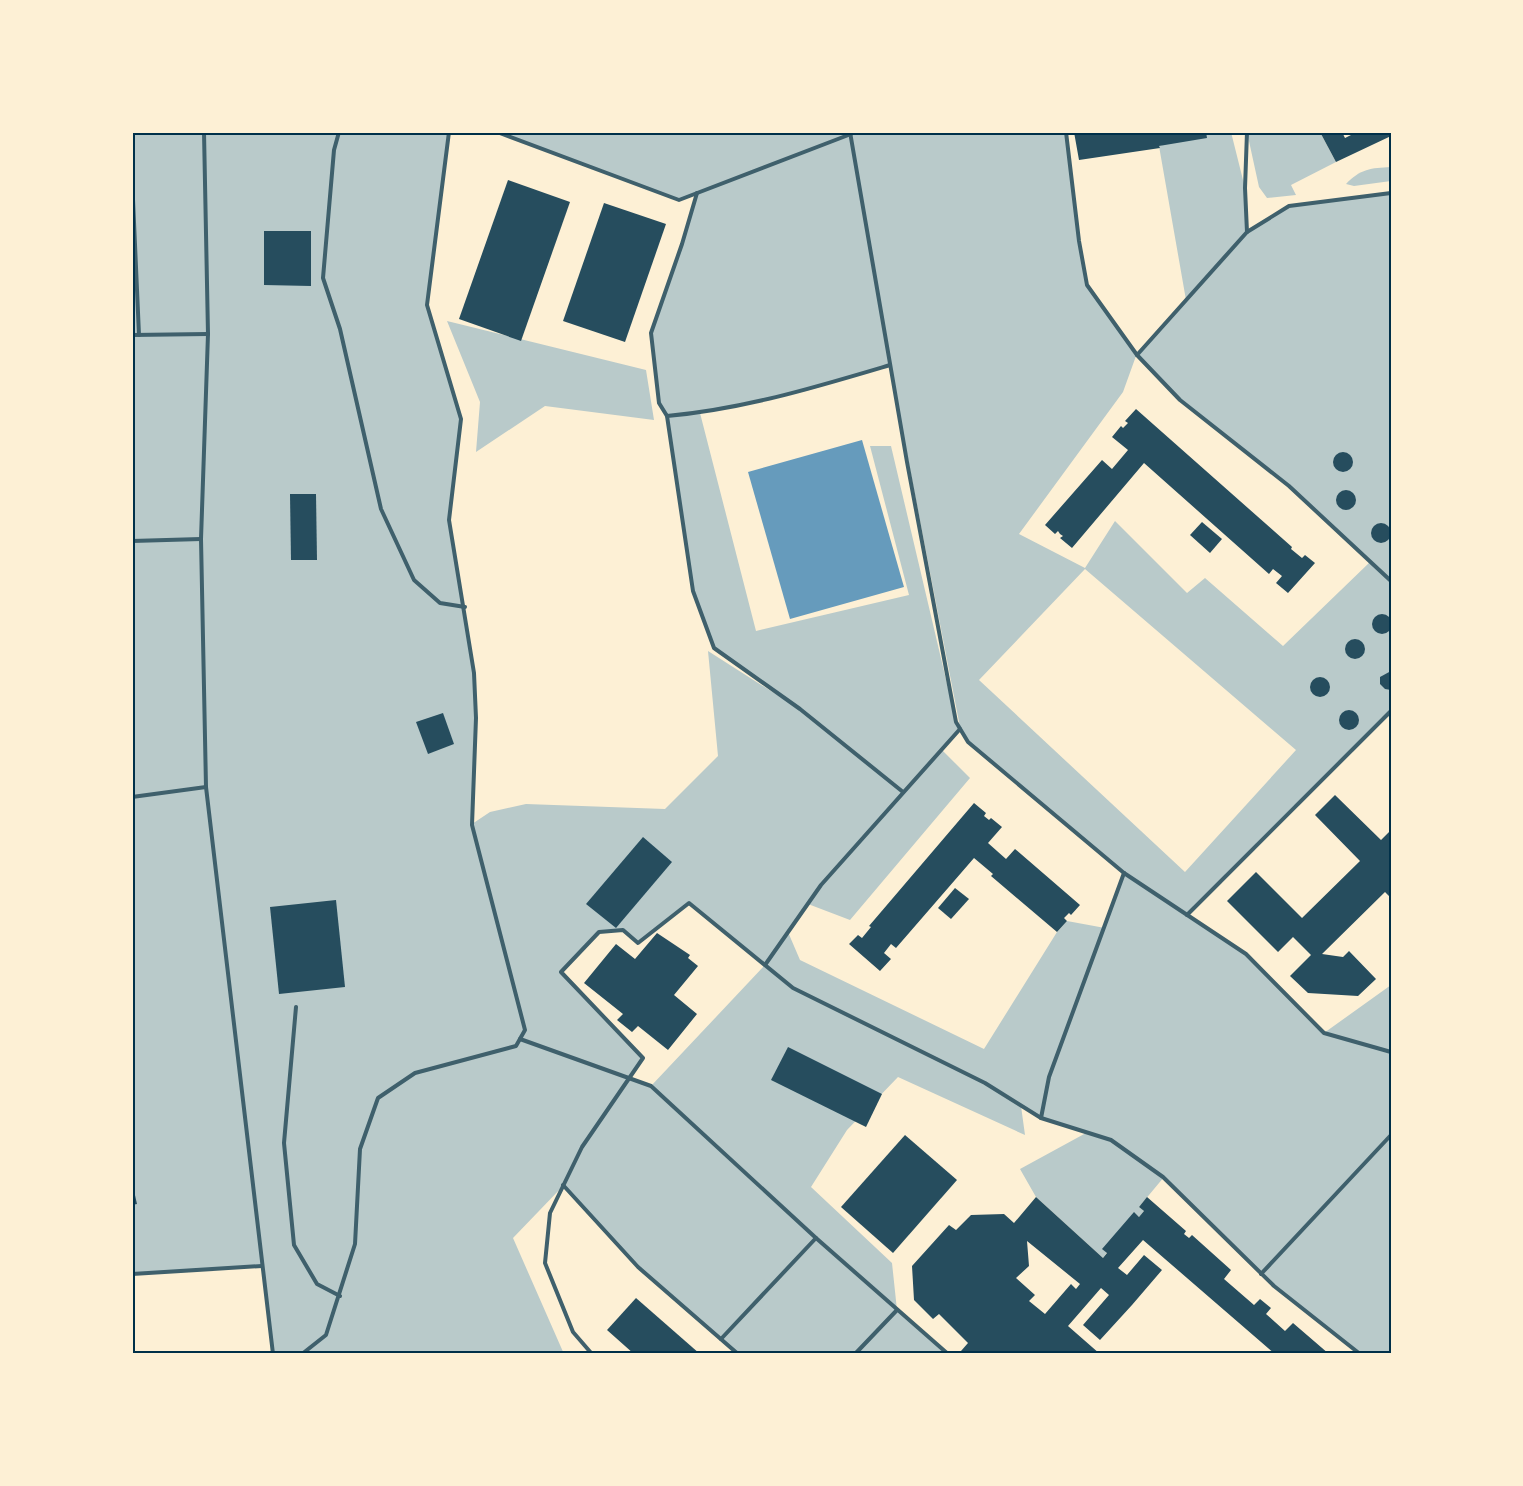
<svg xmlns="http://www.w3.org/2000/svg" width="1523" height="1486" viewBox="0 0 1523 1486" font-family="Rubik,sans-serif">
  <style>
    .green { fill: #b9caca; fill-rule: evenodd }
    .water { fill: #669bbc }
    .building { fill: #264d5e; fill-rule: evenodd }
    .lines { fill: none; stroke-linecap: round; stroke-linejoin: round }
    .service { stroke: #3f606c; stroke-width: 4 }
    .neatline { fill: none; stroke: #003049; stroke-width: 2 }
  </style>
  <rect width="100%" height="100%" fill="#fdf0d5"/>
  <g class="green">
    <path d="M132,132H449L427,305L461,419L449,520L474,673L476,718L472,824L490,812L526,804L665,809L718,756L708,651L785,700L714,648L693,591L667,416L659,403L651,333L682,244L696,193L679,200L497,132H1066L1079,241L1087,285L1137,355L1186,300L1159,146L1206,132H1231L1245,188L1247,231L1289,206L1391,193V711L1187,915L1246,954L1324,1033L1391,985V1354H1360L1274,1286L1164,1177L1139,1207L1144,1211L1139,1217L1134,1213L1103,1258L1036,1197L1020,1169L1086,1133L1041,1118L1021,1106L1025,1135L898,1077L847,1130L811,1187L892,1263L897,1310L948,1354H738L638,1267L563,1186L513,1238L564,1354H273L262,1266L132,1274ZM1136,356L1180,400L1289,486L1370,562L1283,646L1205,578L1187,593L1115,521L1085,568L1019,534L1123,392ZM890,366L960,727L956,722L891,446H870L909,595L756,631L700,413L806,391ZM1085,569L1296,750L1185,872L979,680ZM960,729L968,742L1124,873L1105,928L1067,921L1057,932L984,1049L800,960L788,932L808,904L850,920L970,778L942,750ZM690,903L765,965L651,1086L631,1078L643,1058L561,972L599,932L623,930L638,943Z"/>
    <polygon points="1247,132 1320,132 1336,162 1291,185 1296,195 1267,198 1259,187"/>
    <path d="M1391,167V181L1354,186L1346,184C1360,169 1371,168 1391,167Z"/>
    <polygon points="447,321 646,370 654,420 545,406 476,452 480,402"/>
  </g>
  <polygon class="water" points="862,440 904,587 790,619 748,472"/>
  <g class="building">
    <polygon points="1074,132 1206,132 1207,138 1159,146 1160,148 1079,160"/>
    <polygon points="1320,132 1342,132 1345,138 1357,132 1391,132 1391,136 1336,162"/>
    <polygon points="508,180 570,202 521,341 459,319"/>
    <polygon points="604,203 666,224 625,342 563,321"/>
    <polygon points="264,231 311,231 311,286 264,285"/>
    <polygon points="1136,409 1292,547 1291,549 1302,558 1305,555 1315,563 1288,593 1276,583 1282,576 1273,569 1269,574 1144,463 1072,548 1060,538 1063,536 1060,534 1058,531 1055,534 1045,525 1102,460 1112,469 1128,450 1112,437 1121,426 1123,428 1128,423 1125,421"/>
    <circle cx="1343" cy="462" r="10"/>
    <circle cx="1346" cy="500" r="10"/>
    <polygon points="290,494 316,494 317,560 291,560"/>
    <polygon points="1202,522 1222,539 1210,553 1190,535"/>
    <circle cx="1381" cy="533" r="10"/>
    <circle cx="1382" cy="624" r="10"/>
    <circle cx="1355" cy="649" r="10"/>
    <polygon points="1391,671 1391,690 1385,689 1380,684 1380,677"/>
    <circle cx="1320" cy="687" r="10"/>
    <circle cx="1349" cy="720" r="10"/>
    <polygon points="443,713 454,744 428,754 416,722"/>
    <polygon points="1335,795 1381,840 1391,830 1391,898 1385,892 1322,954 1343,957 1349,951 1376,979 1358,996 1308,993 1290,976 1311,955 1293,937 1278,952 1227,901 1256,872 1302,918 1360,861 1315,815"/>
    <polygon points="974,803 986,813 984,816 989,820 991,818 1002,827 988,843 1006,859 1015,849 1080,905 1071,915 1069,913 1064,918 1067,921 1057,932 991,876 993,874 974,858 896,948 891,944 884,953 891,959 880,971 849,944 858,935 862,938 871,927 869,926"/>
    <polygon points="643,837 672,862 616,928 586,904"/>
    <polygon points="955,888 969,899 951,919 938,908"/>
    <polygon points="336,900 345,987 279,994 270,907"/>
    <polygon points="657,933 690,955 688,958 698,966 674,995 697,1014 668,1050 638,1026 632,1032 617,1020 623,1014 584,983 616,944 635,959"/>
    <polygon points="788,1047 882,1094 866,1127 771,1080"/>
    <polygon points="905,1135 957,1180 893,1253 841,1207"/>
    <polygon points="132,1182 137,1204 132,1205"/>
    <path d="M1036,1197L1103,1258L1107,1253L1102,1249L1134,1212L1139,1217L1144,1211L1139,1207L1147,1197L1186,1231L1184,1234L1189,1238L1192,1235L1231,1270L1224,1279L1254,1305L1260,1299L1271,1308L1266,1314L1285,1331L1293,1323L1329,1354H1275L1143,1240L1118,1268L1127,1275L1144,1255L1162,1270L1132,1305L1100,1340L1083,1325L1109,1295L1101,1288L1068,1326L1100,1354H965L961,1351L968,1343L939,1314L933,1319L914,1300L912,1266L949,1225L956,1230L971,1215L1004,1214L1014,1223ZM1027,1241L1080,1284L1076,1289L1071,1284L1045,1314L1029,1301L1035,1295L1016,1278L1029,1266Z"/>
    <polygon points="636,1298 700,1354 634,1354 607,1330"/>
  </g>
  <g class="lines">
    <g class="service">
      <polyline points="204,132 208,334 201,539 206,787 273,1354"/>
      <polyline points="339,132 334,150 323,278 340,329 381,509 414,580 440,603 465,607"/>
      <polyline points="497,132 679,200 851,134"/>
      <polyline points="850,132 907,462 956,722 968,742 1124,873 1246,954 1324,1033 1391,1052"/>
      <polyline points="1066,132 1079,241 1087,285 1137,355"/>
      <polyline points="1247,132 1245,188 1247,232"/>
      <polyline points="132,177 139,335"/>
      <path d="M697,193L682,244L651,333L659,403L667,416C744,409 816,387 890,365"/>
      <polyline points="1391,193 1289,206 1247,232 1137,355 1180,400 1289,486 1391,581"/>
      <polyline points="132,335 208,334"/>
      <polyline points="667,416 693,591 714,648 800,709 903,792"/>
      <polyline points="132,541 201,539"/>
      <polyline points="132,797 206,787"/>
      <polyline points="1187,915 1391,711"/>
      <polyline points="765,965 821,885 960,729"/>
      <polyline points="296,1007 284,1143 294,1245 317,1284 340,1296"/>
      <polyline points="520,1039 651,1086 816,1238 948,1354"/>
      <polyline points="1041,1118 1049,1077 1124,873"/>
      <polyline points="563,1185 638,1267 738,1354"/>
      <polyline points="132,1274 262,1266"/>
      <polyline points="1261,1274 1391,1135"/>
      <polyline points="721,1339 816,1238"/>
      <polyline points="302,1354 326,1335 355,1244 360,1149 378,1098 415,1073 516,1046 525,1030 472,825 476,718 474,673 449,520 461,419 427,305 449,132"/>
      <polyline points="592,1354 573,1332 545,1263 550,1213 582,1147 643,1058 561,972 599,932 623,930 638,943 689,903 793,988 985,1083 1041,1118 1111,1140 1163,1177 1274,1286 1360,1354"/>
      <polyline points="855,1354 897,1310"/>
    </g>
  </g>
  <rect width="1523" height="1486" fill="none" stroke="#fdf0d5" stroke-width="267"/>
  <rect x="134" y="134" width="1256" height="1218" class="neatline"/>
</svg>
